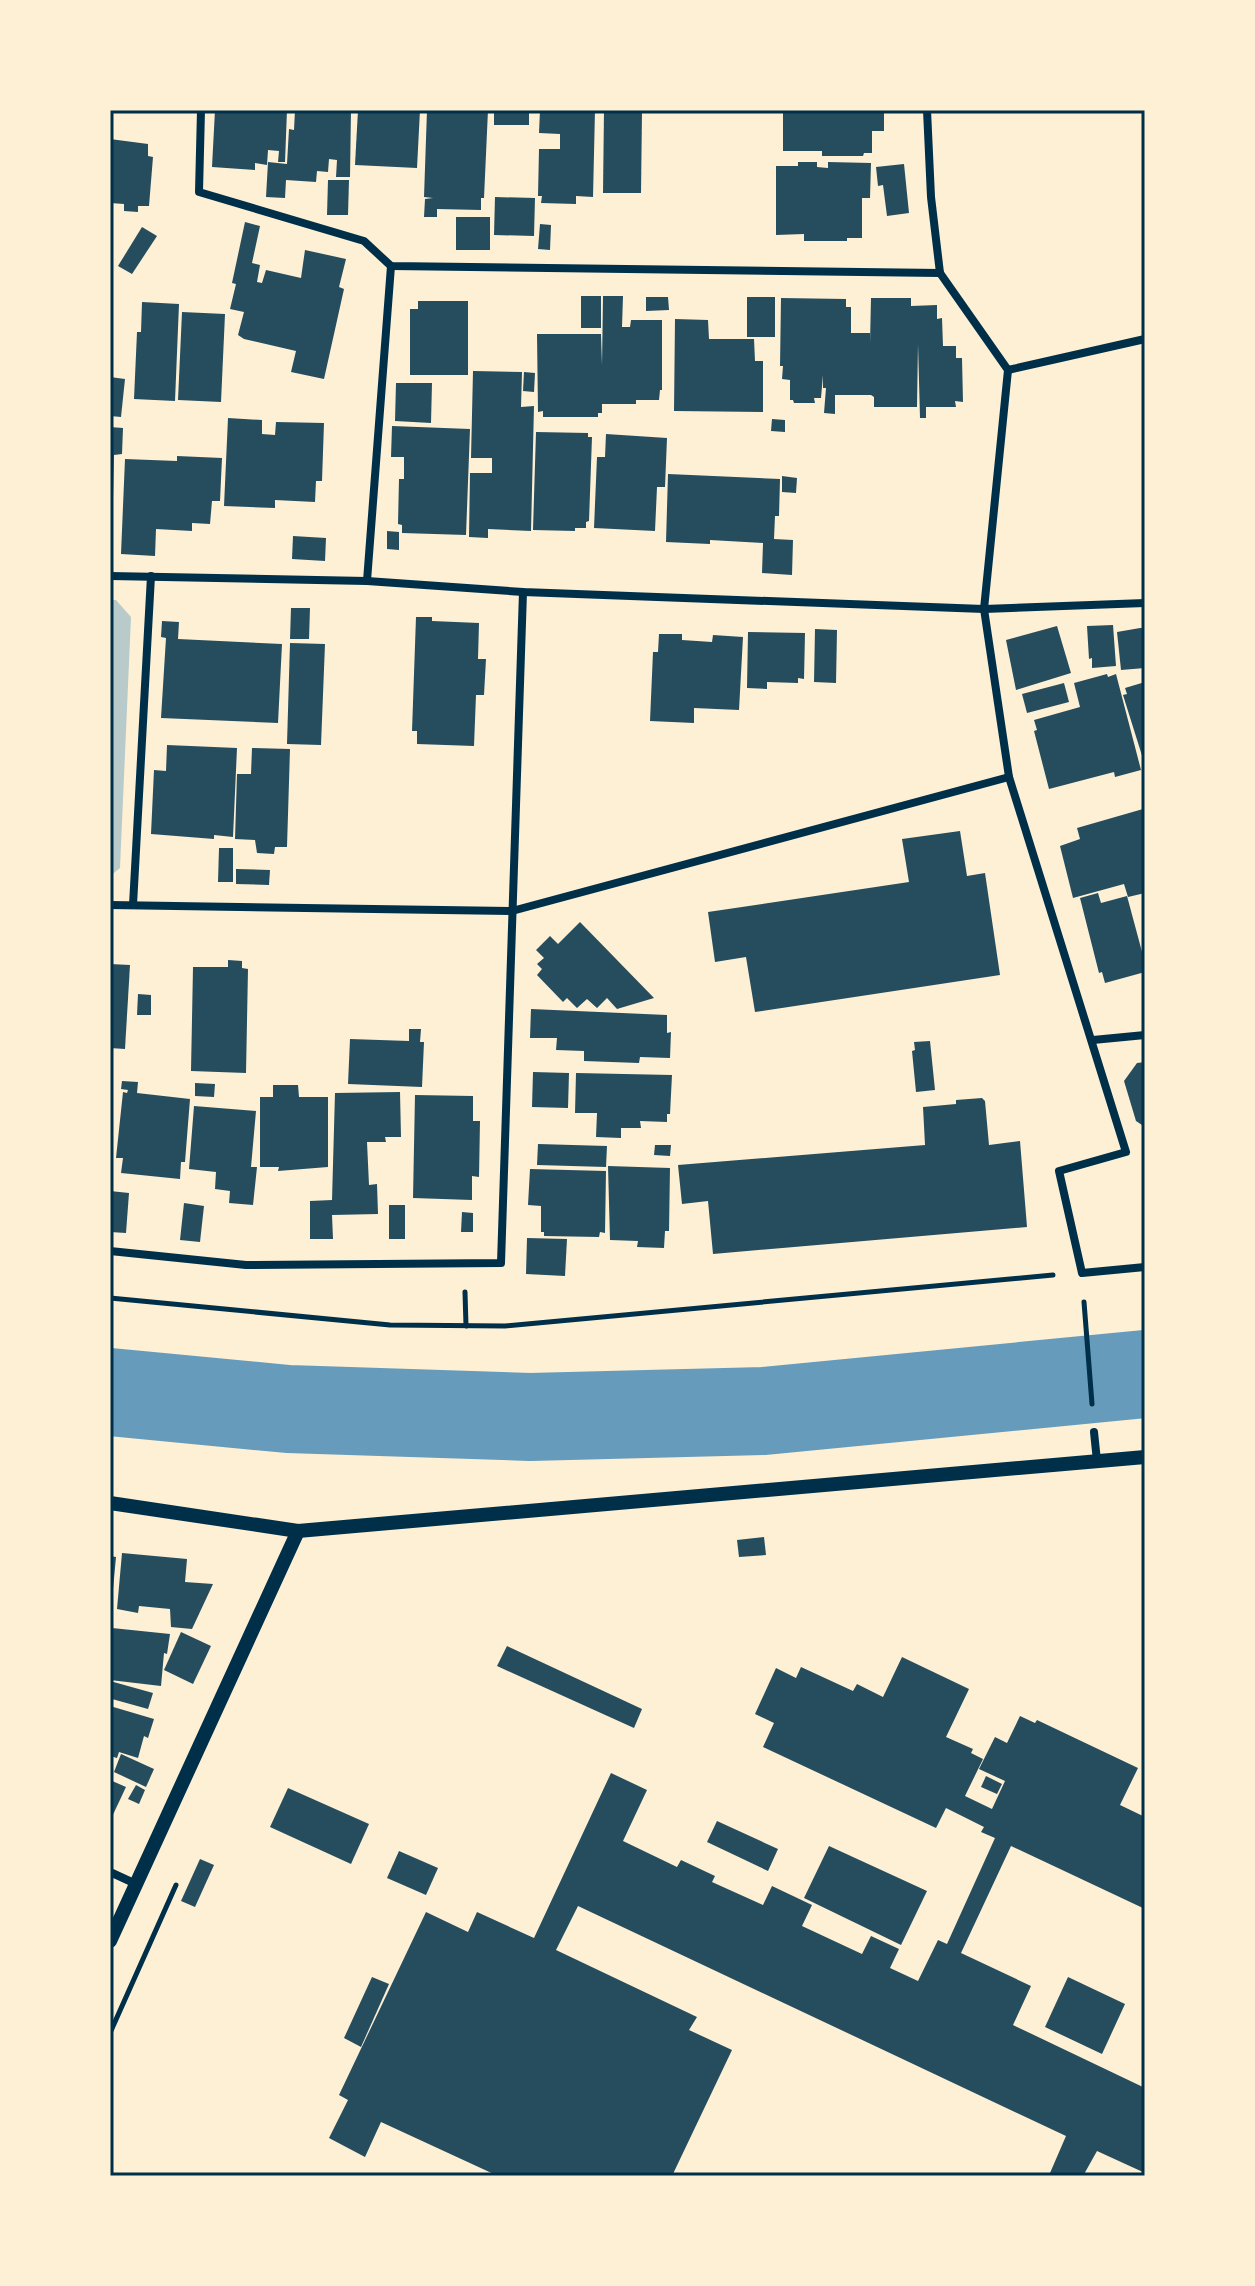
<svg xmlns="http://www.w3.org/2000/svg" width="1255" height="2286" viewBox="0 0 1255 2286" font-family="'Nunito Sans',sans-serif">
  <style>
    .green { fill: #b9caca }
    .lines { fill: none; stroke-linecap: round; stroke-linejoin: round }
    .river { stroke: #669bbc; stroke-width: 88 }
    .building { fill: #264d5e }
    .path { stroke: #003049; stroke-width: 5 }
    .minor { stroke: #003049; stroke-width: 8 }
    .tertiary { stroke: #003049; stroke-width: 14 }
    .neatline { fill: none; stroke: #003049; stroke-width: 3 }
  </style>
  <rect width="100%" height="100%" fill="#fdf0d5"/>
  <polygon class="green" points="110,600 116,600 131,617 120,868 110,876"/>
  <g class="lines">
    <polyline class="river" points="110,1392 288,1409 530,1417 764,1411 1145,1374"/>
  </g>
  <g class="building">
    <polygon points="215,110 287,110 285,162 278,162 279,151 268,150 267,165 255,163 255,170 212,167"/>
    <polygon points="295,110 351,110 350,177 336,177 337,160 329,159 328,172 317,171 316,182 286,180 285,198 266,197 268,162 287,164 289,129 294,130"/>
    <polygon points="358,110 420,110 417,168 355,165"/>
    <polygon points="427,110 488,110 484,198 481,198 481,210 437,209 437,217 424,217 425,199 433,198 424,197"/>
    <rect x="494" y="110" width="35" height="15"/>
    <polygon points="540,110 595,110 593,197 576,196 576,204 541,203 542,196 538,196 539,149 560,149 560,134 539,133"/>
    <polygon points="604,110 642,111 641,193 603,193"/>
    <polygon points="783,111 884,111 884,131 872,131 872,153 864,153 863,156 822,156 822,151 783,151"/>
    <polygon points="110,139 148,144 148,156 153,157 149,206 138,206 138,212 124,211 124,204 110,203"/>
    <polygon points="798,162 817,162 817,167 828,168 828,162 871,163 870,198 862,198 862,238 847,238 847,241 804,241 804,234 776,235 776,166 798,166"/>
    <polygon points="904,164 909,213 887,216 883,185 878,186 876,167"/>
    <polygon points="328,180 349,180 348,215 327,215"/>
    <polygon points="495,197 535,198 534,236 494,235"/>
    <rect x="456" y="217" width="34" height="33"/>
    <polygon points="245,222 260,226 252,263 260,265 257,282 262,283 266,270 301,278 305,250 346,259 339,287 344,289 324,379 291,372 296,351 244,339 238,335 244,312 230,309 236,284 232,283"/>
    <polygon points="540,224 551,225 550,250 538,249"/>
    <polygon points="142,227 157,236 132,274 118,266"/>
    <rect x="581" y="296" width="20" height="32"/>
    <polygon points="603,296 623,296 622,327 630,327 631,320 662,320 662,390 660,390 659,400 636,400 636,404 602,404 602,413 598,413 598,417 543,417 543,411 538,412 537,334 601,334 602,365"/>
    <polygon points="646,297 668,297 669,310 646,311"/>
    <rect x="747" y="297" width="28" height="40"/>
    <polygon points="781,298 846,299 846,307 851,307 851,333 870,333 870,343 871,298 911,298 911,306 937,305 937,319 942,318 943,346 956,346 956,358 962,358 963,402 955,401 956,407 926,407 926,418 920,418 918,344 917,407 874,407 874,397 871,395 835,395 835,414 824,413 826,388 823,388 823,375 821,398 814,398 815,403 794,403 793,400 790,400 790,380 782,379 783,366 780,366"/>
    <polygon points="418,301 468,301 468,375 410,375 410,309 418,309"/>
    <polygon points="142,302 179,304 175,401 134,399 137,332 141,332"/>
    <polygon points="182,312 225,314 221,402 178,400"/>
    <polygon points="675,319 708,320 709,339 754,339 755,361 763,361 763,412 674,411"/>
    <polygon points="473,371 522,372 521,407 534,406 531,531 488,529 488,538 469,537 470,473 492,473 492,458 471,458"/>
    <polygon points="524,372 535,373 534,392 523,391"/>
    <polygon points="110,377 125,379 121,417 110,416"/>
    <polygon points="396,383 432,383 431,423 395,421"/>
    <polygon points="228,418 262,420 262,434 275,435 276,422 324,423 322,481 316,481 315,502 275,500 275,508 224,506"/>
    <polygon points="772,419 785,420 785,432 771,431"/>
    <polygon points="392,426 470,429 466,535 402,533 402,525 398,524 399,479 404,479 404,457 391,457"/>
    <polygon points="110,427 123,428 122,454 114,455 113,497 110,497"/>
    <polygon points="536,432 588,433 588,437 592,437 589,521 586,522 586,528 575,528 575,531 533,530"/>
    <polygon points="606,434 667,438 665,487 657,487 655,531 594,528 597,457 605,457"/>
    <polygon points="177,456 222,458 220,501 212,501 210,524 192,523 192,531 156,529 155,556 121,554 125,459 177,461"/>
    <polygon points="668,474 780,479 779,516 775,516 774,539 793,540 792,575 762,573 763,543 710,540 710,544 666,542"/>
    <polygon points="782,476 797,478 796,493 782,492"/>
    <polygon points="387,531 399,532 399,550 387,549"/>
    <polygon points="293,536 326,538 325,561 292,559"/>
    <polygon points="291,608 310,608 309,639 290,639"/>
    <polygon points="416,617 432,617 432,621 479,623 478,659 486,659 484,695 476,695 474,746 417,744 417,731 412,731"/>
    <polygon points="162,621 179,622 178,639 282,644 278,723 161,718 166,638 161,637"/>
    <polygon points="1113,625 1116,666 1092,668 1092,658 1089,659 1087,626"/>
    <polygon points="1057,626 1071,673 1016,690 1006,640"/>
    <polygon points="1140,628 1145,628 1145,668 1121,670 1117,632"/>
    <polygon points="815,629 837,630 836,683 814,682"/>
    <polygon points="748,632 805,633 804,679 798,678 798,683 767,682 767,689 747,688"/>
    <polygon points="659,634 682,634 682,640 712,642 713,635 743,637 739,710 694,708 694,723 650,721 653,652 658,652"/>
    <polygon points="290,643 325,644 321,745 287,744"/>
    <polygon points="1107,674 1108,677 1116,674 1141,770 1115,777 1114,772 1049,789 1034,731 1037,730 1034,720 1080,707 1074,683"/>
    <polygon points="1145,682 1145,762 1144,762 1123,695 1127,694 1125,688"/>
    <polygon points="1064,683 1069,702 1027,713 1022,694"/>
    <polygon points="167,745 237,748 233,837 214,835 214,839 151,834 154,770 166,771"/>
    <polygon points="252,748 290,749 287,847 275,847 274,854 257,853 255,840 235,839 237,774 251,774"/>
    <polygon points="1143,809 1145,893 1128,897 1124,884 1073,898 1060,846 1080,839 1077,828"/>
    <polygon points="960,831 967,876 985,873 1000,975 755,1012 746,957 715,962 708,912 909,882 902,839"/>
    <polygon points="219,848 233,848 233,882 218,882"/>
    <polygon points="236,869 270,870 269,885 236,884"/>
    <polygon points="1098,893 1101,903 1127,896 1145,963 1145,972 1105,983 1102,972 1099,973 1080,898"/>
    <polygon points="580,922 654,998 617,1009 607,998 597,1008 587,999 577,1008 567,998 563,1002 537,975 542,969 537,964 544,958 536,950 550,936 558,944"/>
    <polygon points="228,960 242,961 242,968 248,969 246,1073 191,1071 193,967 228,967"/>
    <polygon points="110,964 130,965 125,1049 110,1048"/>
    <polygon points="138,994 151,995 151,1015 137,1015"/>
    <polygon points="531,1009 667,1015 667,1033 671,1032 670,1058 640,1057 639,1063 584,1061 584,1051 556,1050 557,1038 530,1038"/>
    <polygon points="409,1029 421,1029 420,1042 424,1042 422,1087 348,1084 350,1039 409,1041"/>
    <polygon points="930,1041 935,1090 916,1092 912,1051 915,1050 914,1042"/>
    <polygon points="1145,1062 1145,1127 1136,1121 1124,1081 1137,1063"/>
    <polygon points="533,1072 569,1073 568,1108 532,1107"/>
    <polygon points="576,1073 672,1075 670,1114 667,1114 667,1122 640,1121 641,1128 621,1128 621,1138 596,1137 597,1113 575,1113"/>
    <polygon points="122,1081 138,1082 137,1093 190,1099 185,1162 181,1162 180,1179 121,1173 123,1158 116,1158 123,1092 127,1093 128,1090 121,1089"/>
    <polygon points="195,1083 215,1084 214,1097 195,1096"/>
    <polygon points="273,1085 298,1085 299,1097 328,1097 328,1167 278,1171 279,1167 260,1167 260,1097 273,1097"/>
    <polygon points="400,1092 401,1137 385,1137 386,1142 367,1142 369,1185 377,1184 378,1214 332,1215 333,1239 310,1239 310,1201 332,1200 335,1093"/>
    <polygon points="415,1095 473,1096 473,1121 480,1121 479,1177 472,1176 472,1200 413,1198"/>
    <polygon points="982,1098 985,1101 989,1145 1020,1141 1027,1227 713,1254 708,1201 682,1204 678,1165 925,1145 923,1107 956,1104 956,1100"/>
    <polygon points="194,1106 256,1111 251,1167 257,1167 253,1205 229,1203 230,1191 215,1189 216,1172 189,1169"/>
    <polygon points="538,1144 607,1146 606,1167 537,1165"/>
    <polygon points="655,1145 671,1145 670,1156 654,1155"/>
    <polygon points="608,1166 670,1168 669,1231 665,1231 664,1248 637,1247 638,1241 610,1240"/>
    <polygon points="530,1169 606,1171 605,1233 600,1232 599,1237 544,1236 544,1232 541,1232 541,1206 528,1205"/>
    <polygon points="110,1191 129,1193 126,1233 110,1232"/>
    <polygon points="184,1203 204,1206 200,1242 180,1240"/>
    <rect x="389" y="1205" width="16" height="34"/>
    <polygon points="462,1212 473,1213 473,1232 461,1232"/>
    <polygon points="527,1238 567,1239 565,1276 526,1274"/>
    <polygon points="764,1537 766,1555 739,1557 737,1540"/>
    <polygon points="122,1553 187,1559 185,1582 213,1584 192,1629 171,1627 170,1609 139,1606 138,1613 117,1609"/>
    <polygon points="110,1556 116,1557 112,1600 110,1600"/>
    <polygon points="112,1628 170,1634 167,1654 164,1653 161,1686 110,1680"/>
    <polygon points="181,1632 211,1646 193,1684 164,1670"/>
    <polygon points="507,1646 642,1709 634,1728 497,1666"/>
    <polygon points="902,1657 969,1689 946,1737 973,1749 971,1753 983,1759 965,1796 992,1809 1005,1781 979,1769 995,1737 1007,1743 1020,1716 1035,1723 1037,1720 1138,1768 1120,1805 1145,1817 1142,1823 1145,1824 1145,1909 1011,1846 961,1953 1031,1986 1013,2025 1145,2088 1145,2173 1097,2151 1083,2176 1057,2176 1050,2173 1066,2136 578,1906 556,1950 697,2017 689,2030 732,2050 672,2176 498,2176 381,2122 365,2157 329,2138 348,2100 339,2095 426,1912 468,1932 477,1912 534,1938 611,1773 647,1790 623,1841 677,1867 681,1860 715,1876 712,1882 763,1905 772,1886 812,1905 802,1926 862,1954 871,1936 899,1949 890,1968 918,1981 938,1940 947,1944 995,1838 981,1832 984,1827 946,1808 936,1828 763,1747 774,1723 755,1714 776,1668 796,1678 801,1667 853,1691 857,1684 883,1697"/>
    <polygon points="110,1681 153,1693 148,1709 112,1699"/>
    <polygon points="110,1706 154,1719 148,1738 144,1736 138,1758 119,1752 117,1758 110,1756"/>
    <polygon points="121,1754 154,1769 146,1787 114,1772"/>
    <polygon points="986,1776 1002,1784 997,1794 981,1787"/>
    <polygon points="110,1780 126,1787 110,1821"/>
    <polygon points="136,1785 145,1790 139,1804 128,1799"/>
    <polygon points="288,1788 369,1824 351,1864 270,1827"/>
    <polygon points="717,1821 778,1849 768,1871 707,1842"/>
    <polygon points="829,1846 927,1891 901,1945 804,1898"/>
    <polygon points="399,1851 438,1868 426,1895 387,1878"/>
    <polygon points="200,1859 214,1865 195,1907 181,1901"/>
    <polygon points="372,1977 389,1984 361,2047 344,2038"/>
    <polygon points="1068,1977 1125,2004 1102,2054 1045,2027"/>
  </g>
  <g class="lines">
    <g class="path">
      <polyline points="465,1292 466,1326"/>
      <polyline points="110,1298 390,1325 505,1326 1053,1275"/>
      <polyline points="1084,1302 1092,1404"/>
      <polyline points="110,2033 176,1885"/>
    </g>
    <g class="minor">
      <polyline points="201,110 199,192 364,241 391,266 940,273"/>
      <polyline points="927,110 931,197 940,273 1008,370 984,609 1009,777 1126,1152 1059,1171 1082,1273 1145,1267"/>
      <polyline points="1008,370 1145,339"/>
      <polyline points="110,576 367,581 523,592 984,609 1145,603"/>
      <polyline points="367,581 391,266"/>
      <polyline points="110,905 512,911 1009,777"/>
      <polyline points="133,905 151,576"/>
      <polyline points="1093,1040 1145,1035"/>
      <polyline points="110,1251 246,1265 501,1263 523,592"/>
      <polyline points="1094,1432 1097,1461"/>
      <polyline points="110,1872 136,1884"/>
    </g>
    <g class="tertiary">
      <polyline points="110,1503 298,1531 1145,1457"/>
      <polyline points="110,1941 298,1531"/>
    </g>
  </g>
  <rect width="1255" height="2286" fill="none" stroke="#fdf0d5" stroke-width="224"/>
  <rect x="112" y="112" width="1031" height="2062" class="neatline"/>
</svg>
